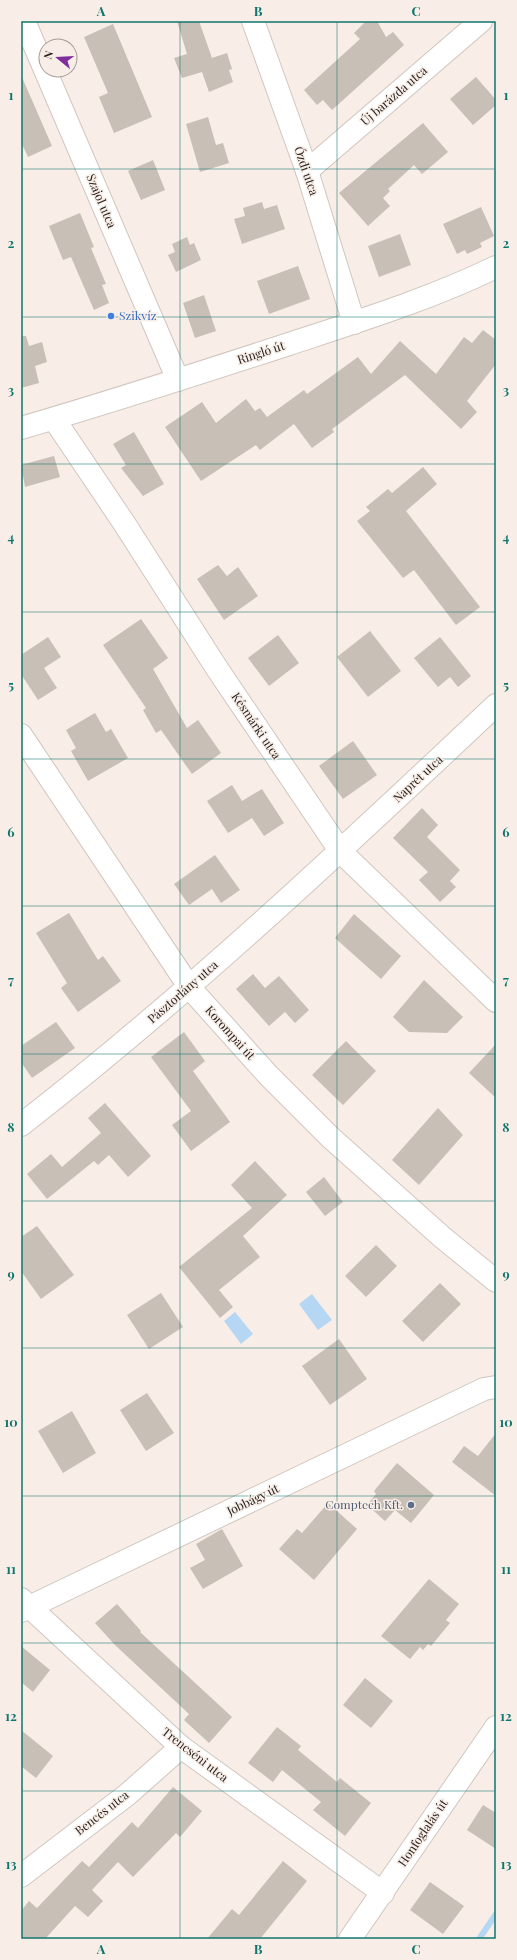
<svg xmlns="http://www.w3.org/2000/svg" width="517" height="1960" viewBox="0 0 517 1960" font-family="'Playfair Display',serif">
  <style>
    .water { fill: #b6d7f3 }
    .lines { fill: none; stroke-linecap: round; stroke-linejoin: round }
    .stream { stroke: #b6d7f3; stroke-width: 6 }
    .building { fill: #c8bfb7 }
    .minor-casing { stroke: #d0c6bf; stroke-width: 24 }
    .minor { stroke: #fff; stroke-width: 22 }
    .grid { fill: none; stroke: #0f766e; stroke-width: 1; stroke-opacity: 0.55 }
    .shop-dot { fill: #3f7fe0; stroke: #f8eee7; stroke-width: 1.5 }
    .service-dot { fill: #5c6f8a; stroke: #f8eee7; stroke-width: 1.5 }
    .labels { text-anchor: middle; stroke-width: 3; stroke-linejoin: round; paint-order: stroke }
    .street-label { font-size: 12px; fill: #262220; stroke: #f8eee7 }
    .shop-label { font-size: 12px; fill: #366cbe; stroke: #f8eee7; text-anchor: start }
    .service-label { font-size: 12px; fill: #4e5e75; stroke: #f8eee7; text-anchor: end }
    .neatline { fill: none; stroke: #0f766e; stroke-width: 1.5 }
    .grid-label { font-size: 13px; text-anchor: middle; font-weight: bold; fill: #0f766e }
  </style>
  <rect width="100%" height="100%" fill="#f8eee7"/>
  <g class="water">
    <polygon points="312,1294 332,1320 318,1330 299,1304"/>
    <polygon points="235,1312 253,1334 241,1344 224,1321"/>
  </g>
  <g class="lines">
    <polyline class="stream" points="479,1939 496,1914"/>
  </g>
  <g class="building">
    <polygon points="177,21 199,21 212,58 227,53 232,69 229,70 233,82 209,92 202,72 182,78 174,58 187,54"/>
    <polygon points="370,21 377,21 386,37 393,32 404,45 332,110 323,100 317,105 304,90 360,39 354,33 364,23"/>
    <polygon points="113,24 152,117 114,133 99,97 108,93 84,37"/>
    <polygon points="21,75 52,146 28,157 21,142"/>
    <polygon points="476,77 496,100 496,105 473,125 450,99"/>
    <polygon points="208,117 216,145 223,143 229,163 200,172 186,124"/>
    <polygon points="423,123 448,152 422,174 414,165 388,189 390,191 383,198 390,206 368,226 339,193"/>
    <polygon points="153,160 165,190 141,200 128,171"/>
    <polygon points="262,202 264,209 277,205 285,229 242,244 234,219 245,216 243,208"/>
    <polygon points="481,207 494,236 480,243 482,247 467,254 465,250 457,254 443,224"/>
    <polygon points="80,213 94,247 91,248 106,284 102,285 109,303 94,310 71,257 63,260 49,226"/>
    <polygon points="400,234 411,265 379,277 368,246"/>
    <polygon points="187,237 190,245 194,243 201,260 176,272 168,255 175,252 172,244"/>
    <polygon points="298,266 310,299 269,314 257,281"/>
    <polygon points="204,295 216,331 195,338 183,303"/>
    <polygon points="483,330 496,340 496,364 467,401 477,412 461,429 405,375 332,429 334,432 312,448 294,424 260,450 256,445 201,481 165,427 202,402 216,423 246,399 255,411 260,408 267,417 304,390 307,394 358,357 371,374 400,341 436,374 464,337 472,343"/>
    <polygon points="21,336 26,336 29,346 42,342 47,362 35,366 39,383 21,388"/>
    <polygon points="134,432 164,484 143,496 121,468 126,465 113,444"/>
    <polygon points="54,456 60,477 25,487 21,465"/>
    <polygon points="423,467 437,484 406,511 480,607 456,625 414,570 403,578 357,521 370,511 366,507 388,489 392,493"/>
    <polygon points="218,565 227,576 238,567 258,596 224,620 197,579"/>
    <polygon points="141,619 168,658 153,669 187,728 198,720 221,753 192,774 161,730 156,733 143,710 146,708 103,645"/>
    <polygon points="370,631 401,671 368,697 337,657"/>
    <polygon points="278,635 299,663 269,686 248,658"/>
    <polygon points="48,637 61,657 44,668 57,688 38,700 21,674 21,655"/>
    <polygon points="440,637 471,676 458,687 450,677 438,687 414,658"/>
    <polygon points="95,713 106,732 111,729 128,758 88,781 71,751 76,748 66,730"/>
    <polygon points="353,741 377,775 343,799 319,766"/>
    <polygon points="232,785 242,801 262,789 284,823 264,836 252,818 228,833 207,801"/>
    <polygon points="422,808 438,825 427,837 460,870 450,881 456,887 440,902 419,880 428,872 393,838"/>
    <polygon points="215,855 240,890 221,903 212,889 189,905 174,884"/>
    <polygon points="69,913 98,960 103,956 121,981 78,1012 61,988 67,983 36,933"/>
    <polygon points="354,914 401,956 381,979 335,938"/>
    <polygon points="253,974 265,988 279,976 309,1010 295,1023 285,1012 269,1026 236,989"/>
    <polygon points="424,980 463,1017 447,1033 409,1032 393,1017"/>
    <polygon points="56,1022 75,1048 32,1078 21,1062 21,1046"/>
    <polygon points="184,1032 205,1061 193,1071 230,1122 191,1151 172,1125 191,1111 151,1057"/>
    <polygon points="346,1041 376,1071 343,1105 312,1075"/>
    <polygon points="496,1044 496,1098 469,1073"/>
    <polygon points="105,1103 151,1156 128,1177 109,1155 98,1165 94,1161 47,1199 27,1174 51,1154 62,1167 101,1133 88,1118"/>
    <polygon points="438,1108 463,1135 419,1185 392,1160"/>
    <polygon points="255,1161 287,1195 243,1236 260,1257 219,1290 233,1307 220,1318 179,1267 252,1208 231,1185"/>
    <polygon points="324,1177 343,1202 325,1216 306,1192"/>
    <polygon points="37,1226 74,1275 41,1299 21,1271 21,1237"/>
    <polygon points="376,1245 397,1266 366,1297 345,1276"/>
    <polygon points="440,1283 461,1304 423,1342 402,1321"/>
    <polygon points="161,1293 183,1327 149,1349 127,1315"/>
    <polygon points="339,1339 367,1379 330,1405 302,1366"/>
    <polygon points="147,1393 174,1433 146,1451 120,1410"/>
    <polygon points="72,1411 96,1453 63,1473 38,1431"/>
    <polygon points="496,1433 496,1496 452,1462 464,1446 478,1456"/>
    <polygon points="397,1463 434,1495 411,1523 395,1510 385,1521 367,1505 376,1494 374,1491"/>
    <polygon points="328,1503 357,1529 314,1580 279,1549 297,1529 302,1533"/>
    <polygon points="222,1529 243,1566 203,1589 190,1568 205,1560 196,1544"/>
    <polygon points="429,1579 459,1604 446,1620 450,1623 431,1646 428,1644 423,1650 420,1647 410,1659 381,1636"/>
    <polygon points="117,1604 141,1631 140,1632 232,1717 209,1743 184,1720 189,1714 115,1645 95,1623"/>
    <polygon points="21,1646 50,1670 33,1692 21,1682"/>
    <polygon points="365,1678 393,1701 371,1728 343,1705"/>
    <polygon points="277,1727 301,1746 298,1750 337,1782 340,1778 371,1803 345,1836 313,1810 321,1802 282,1770 273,1782 248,1763"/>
    <polygon points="21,1730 53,1756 36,1778 21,1766"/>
    <polygon points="173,1787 202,1811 180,1837 176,1833 133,1877 118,1862 92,1890 103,1901 88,1917 75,1906 45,1939 21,1939 21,1911 29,1901 37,1908 82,1861 89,1867 132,1822 138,1828"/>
    <polygon points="483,1805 496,1813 496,1849 467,1830"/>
    <polygon points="283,1861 307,1881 260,1939 207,1939 232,1909 239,1915"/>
    <polygon points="430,1882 464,1906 443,1934 410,1910"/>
  </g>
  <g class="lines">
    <g class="minor-casing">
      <g id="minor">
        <polyline points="24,21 178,380"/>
        <polyline points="253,21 307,171 354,323"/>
        <polyline points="307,171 481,21"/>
        <polyline points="54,419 124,523 218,670 341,852 496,1001"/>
        <path d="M21,428C111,402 200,373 289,344C359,321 430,299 496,267"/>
        <polyline points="21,735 190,988 268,1075 330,1137 442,1237 496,1281"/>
        <path d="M21,1125C188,995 342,850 496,705"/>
        <polyline points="21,1599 181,1747 383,1893"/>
        <polyline points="21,1611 484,1389 496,1387"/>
        <polyline points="21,1876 128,1794 181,1747"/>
        <polyline points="350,1939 496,1727"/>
      </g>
    </g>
    <use href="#minor" class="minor"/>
  </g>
  <path class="grid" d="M180,21V1939M337,21V1939M21,169H496M21,317H496M21,464H496M21,612H496M21,759H496M21,906H496M21,1054H496M21,1201H496M21,1348H496M21,1496H496M21,1643H496M21,1791H496"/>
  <circle class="shop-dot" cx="111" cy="316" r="4"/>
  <circle class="service-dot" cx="411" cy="1505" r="4"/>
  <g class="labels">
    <g class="street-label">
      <text transform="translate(394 96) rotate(-41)" y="4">Új barázda utca</text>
      <text transform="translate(306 171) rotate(71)" y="4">Ózdi utca</text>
      <text transform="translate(101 201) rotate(67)" y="4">Szajol utca</text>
      <text transform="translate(261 353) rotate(-18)" y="4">Ringló út</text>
      <text transform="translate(256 726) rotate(56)" y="4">Késmárki utca</text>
      <text transform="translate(418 779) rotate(-43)" y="4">Naprét utca</text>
      <text transform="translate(183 992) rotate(-41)" y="4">Pásztorlány utca</text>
      <text transform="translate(230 1033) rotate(48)" y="4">Korompai út</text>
      <text transform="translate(253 1500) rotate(-26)" y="4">Jobbágy út</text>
      <text transform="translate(195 1755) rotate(38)" y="4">Trencséni utca</text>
      <text transform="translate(102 1813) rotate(-38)" y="4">Bencés utca</text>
      <text transform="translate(423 1833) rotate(-56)" y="4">Honfoglalás út</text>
    </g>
    <g class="shop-label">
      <text x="119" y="320">Szikvíz</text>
    </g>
    <g class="service-label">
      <text x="403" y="1509">Comptech Kft.</text>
    </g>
  </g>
  <rect width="517" height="1960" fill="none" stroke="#f8eee7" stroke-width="44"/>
  <g transform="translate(58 58) rotate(288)"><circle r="19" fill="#f8eee7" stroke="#a49c97"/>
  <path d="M0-3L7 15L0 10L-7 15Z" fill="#812e9d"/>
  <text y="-6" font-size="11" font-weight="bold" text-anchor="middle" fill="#262220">N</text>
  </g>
  <rect x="22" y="22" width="473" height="1916" class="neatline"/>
  <g class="grid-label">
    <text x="101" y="16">A</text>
    <text x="258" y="16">B</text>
    <text x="416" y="16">C</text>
    <text x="11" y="100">1</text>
    <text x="506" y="100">1</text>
    <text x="11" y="248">2</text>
    <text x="506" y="248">2</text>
    <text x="11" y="395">3</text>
    <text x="506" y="395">3</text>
    <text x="11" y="542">4</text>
    <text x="506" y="542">4</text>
    <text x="11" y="690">5</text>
    <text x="506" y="690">5</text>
    <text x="11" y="837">6</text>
    <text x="506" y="837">6</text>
    <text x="11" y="985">7</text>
    <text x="506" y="985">7</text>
    <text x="11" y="1132">8</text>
    <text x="506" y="1132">8</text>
    <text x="11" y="1279">9</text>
    <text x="506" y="1279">9</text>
    <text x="11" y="1427">10</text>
    <text x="506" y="1427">10</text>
    <text x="11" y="1574">11</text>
    <text x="506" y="1574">11</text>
    <text x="11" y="1721">12</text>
    <text x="506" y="1721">12</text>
    <text x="11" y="1869">13</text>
    <text x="506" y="1869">13</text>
    <text x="101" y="1954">A</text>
    <text x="258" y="1954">B</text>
    <text x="416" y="1954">C</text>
  </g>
</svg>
